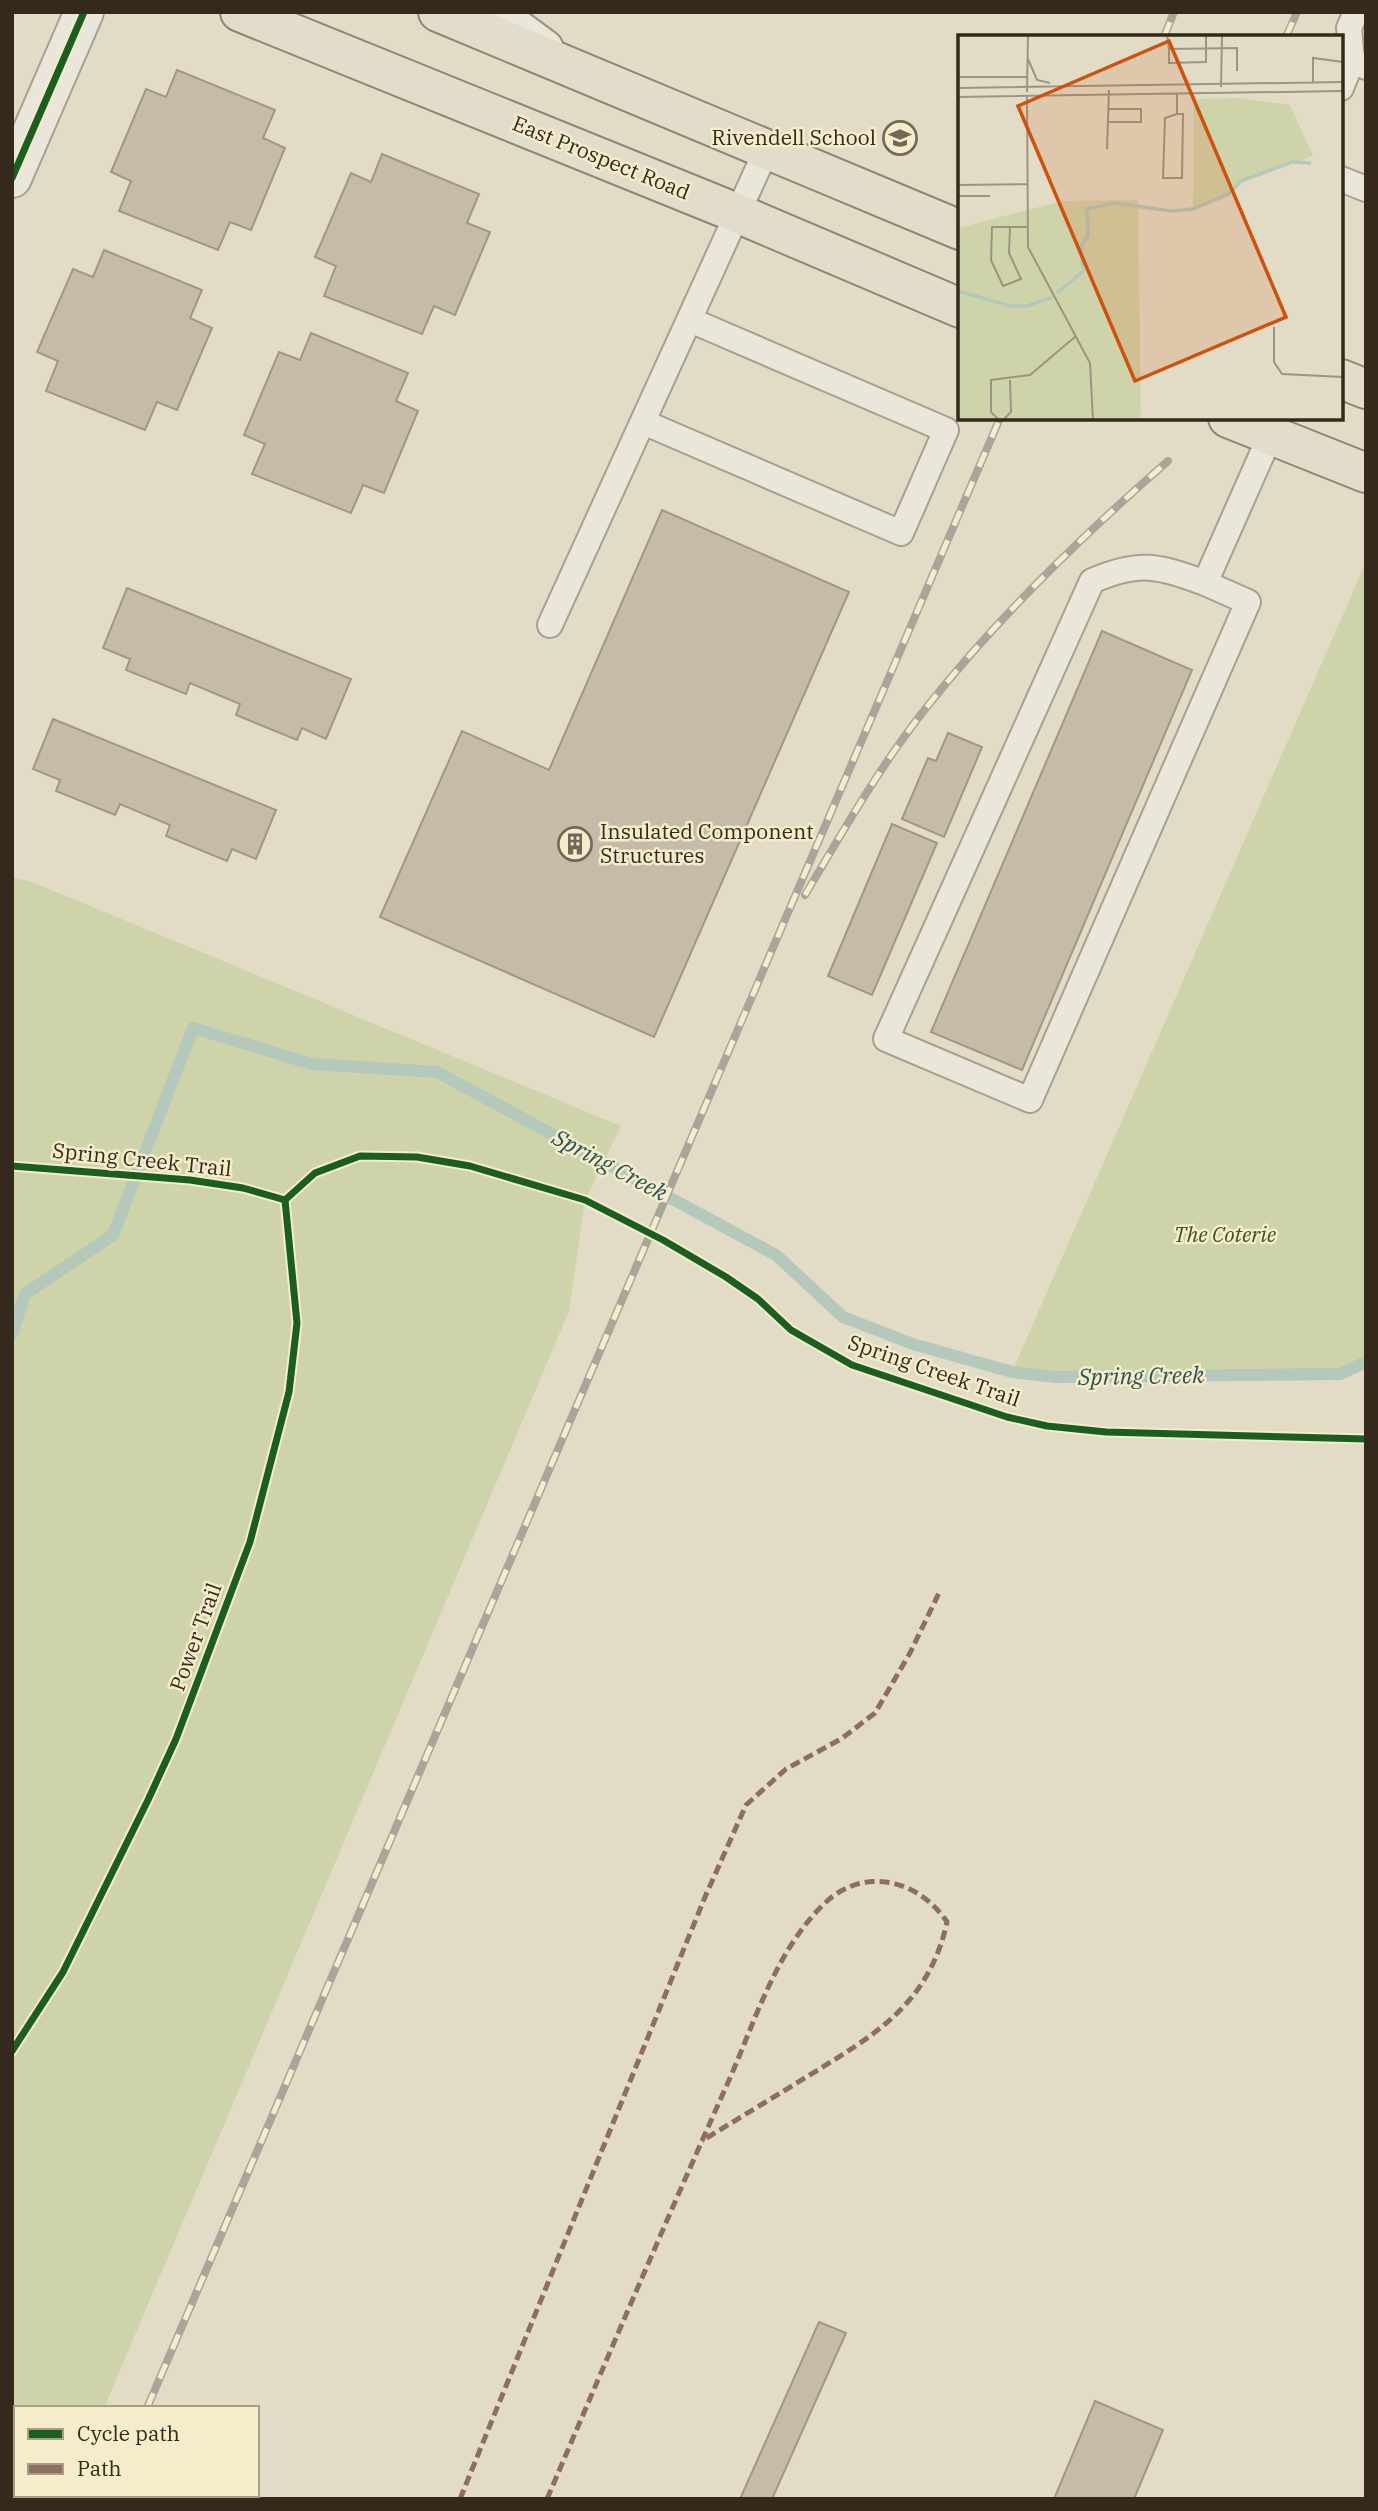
<svg xmlns="http://www.w3.org/2000/svg" width="1378" height="2511" viewBox="0 0 1378 2511" font-family="'IBM Plex Serif',serif">
  <style>
    .green { fill: #cfd3a9 }
    .lines { fill: none; stroke-linecap: round; stroke-linejoin: round }
    .stream { stroke: #b4c8bc; stroke-width: 12 }
    .building { fill: #c6baa8; stroke: #a29787; stroke-width: 2 }
    .lane-casing { stroke: #a7a091; stroke-width: 28 }
    .street-casing { stroke: #a7a091; stroke-width: 42 }
    .secondary-casing { stroke: #969081; stroke-width: 42 }
    .primary-casing { stroke: #8c8678; stroke-width: 42 }
    .lane { stroke: #eae6da; stroke-width: 24 }
    .street { stroke: #eae6da; stroke-width: 38 }
    .secondary { stroke: #eae6da; stroke-width: 38 }
    .primary { stroke: #e2dcca; stroke-width: 38 }
    .rail-casing { stroke: #a9a59a; stroke-width: 8 }
    .rail { stroke: #f5eccc; stroke-width: 5; stroke-dasharray: 16; stroke-linecap: butt }
    .quiet { stroke: #8d6e63; stroke-width: 5; stroke-dasharray: 10 5; stroke-linecap: butt }
    .cycleway-casing { stroke: #f5eccc; stroke-width: 11 }
    .cycleway { stroke: #1b5e20; stroke-width: 7 }
    .labels { text-anchor: middle; stroke-width: 5; stroke-linejoin: round; paint-order: stroke }
    .poi-label { font-size: 21px; fill: #34291b; stroke: #f5eccc; text-anchor: end }
    .street-label { font-size: 21px; fill: #34291b; stroke: #f5eccc }
    .park-label { font-size: 21px; font-style: italic; fill: #415021; stroke: #f5eccc }
    .water-label { font-size: 23px; font-style: italic; fill: #2a5454; stroke: #f5eccc }
    .inset-river { fill: none; stroke: #b4c8bc; stroke-width: 3.5 }
    .inset-road { fill: none; stroke: #9c9482; stroke-width: 2 }
    .view { fill: #cd520e; fill-opacity: 0.15; stroke: #cd520e; stroke-width: 3.5 }
    .inset-edge { fill: none; stroke: #34291b; stroke-width: 3.5 }
  </style>
  <rect width="100%" height="100%" fill="#e2dcc7"/>
  <g class="green">
    <polygon points="1366,562 1366,1362 1340,1374 1056,1377 1012,1372"/>
    <polygon points="12,878 30,881 621,1126 585,1200 569,1311 104,2408 16,2408 16,2495 67,2495 66,2499 12,2499"/>
  </g>
  <g class="lines">
    <polyline class="stream" points="12,1334 25,1294 113,1235 193,1028 312,1064 437,1072 776,1255 843,1317 913,1344 1012,1372 1056,1377 1340,1374 1366,1362"/>
  </g>
  <g class="building">
    <polygon points="177,70 275,110 263,138 285,148 251,230 230,222 218,250 119,211 131,181 111,172 146,89 166,97"/>
    <polygon points="382,154 479,194 467,223 490,232 455,315 434,306 422,334 324,296 336,266 315,257 351,173 371,182"/>
    <polygon points="104,250 202,290 190,318 212,328 177,410 157,402 145,430 46,391 58,361 37,352 73,269 93,277"/>
    <polygon points="311,333 408,373 396,401 418,411 384,493 363,485 351,513 252,474 265,444 244,435 279,352 300,360"/>
    <polygon points="662,510 849,592 654,1037 380,917 462,731 549,770"/>
    <polygon points="127,588 351,679 326,739 302,728 297,740 236,715 240,704 190,683 186,694 126,670 130,659 103,648"/>
    <polygon points="1102,631 1192,670 1022,1070 931,1032"/>
    <polygon points="53,719 276,810 256,859 232,849 227,861 166,836 170,825 120,804 115,815 56,791 60,780 33,769"/>
    <polygon points="948,733 982,747 944,837 902,819 928,758 936,761"/>
    <polygon points="892,824 937,843 872,995 828,976"/>
    <polygon points="819,2322 846,2333 772,2499 740,2499"/>
    <polygon points="1095,2401 1163,2430 1134,2499 1054,2499"/>
  </g>
  <g class="lines">
    <g class="lane-casing">
      <g id="lane">
        <polyline points="1356,12 1349,28 1352,61 1366,67"/>
        <polyline points="1341,88 1352,61"/>
        <polyline points="1341,179 1366,189"/>
        <polyline points="643,422 901,533 946,430 690,320"/>
        <path d="M1205,583C1158,566 1140,560 1092,581L886,1039L1030,1100L1248,602L1205,583L1270,436"/>
        <polyline points="550,625 766,151"/>
      </g>
    </g>
    <g class="street-casing">
      <polyline id="street" points="12,178 84,12"/>
    </g>
    <g class="secondary-casing">
      <polyline id="secondary" points="494,12 544,49"/>
    </g>
    <g class="primary-casing">
      <g id="primary">
        <polyline points="240,12 739,214 960,308"/>
        <polyline points="438,12 960,230"/>
        <polyline points="1341,379 1366,389"/>
        <polyline points="1228,418 1366,473"/>
      </g>
    </g>
    <use href="#lane" class="lane"/>
    <use href="#street" class="street"/>
    <use href="#secondary" class="secondary"/>
    <use href="#primary" class="primary"/>
    <g class="rail-casing">
      <g id="rail">
        <polyline points="1164,37 1174,12"/>
        <polyline points="1286,37 1297,12"/>
        <path d="M805,895C843,831 880,766 926,708C998,617 1081,537 1168,461"/>
        <polyline points="147,2408 1000,418"/>
        <polyline points="108,2499 110,2495"/>
      </g>
    </g>
    <use href="#rail" class="rail"/>
    <g class="quiet">
      <polyline points="460,2499 705,1897 746,1805 786,1769 841,1739 875,1713 910,1653 940,1591"/>
      <path d="M547,2499C606,2361 665,2223 726,2087C754,2025 775,1950 826,1902C865,1866 919,1880 947,1922C929,2004 875,2035 808,2076C773,2098 737,2119 702,2141"/>
    </g>
    <g class="cycleway-casing">
      <g id="cycleway">
        <polyline points="12,178 84,12"/>
        <polyline points="12,1166 190,1180 243,1188 285,1200 315,1173 360,1156 417,1157 470,1166 585,1200 663,1240 726,1277 758,1299 791,1330 852,1365 1007,1417 1047,1426 1106,1432 1366,1439"/>
        <polyline points="12,2051 63,1972 148,1800 176,1739 250,1542 289,1392 297,1323 285,1200"/>
      </g>
    </g>
    <use href="#cycleway" class="cycleway"/>
  </g>
  <defs>
    <g id="school-ring" transform="scale(1.75)"><circle r="9.5" fill="#f5eccc" stroke="#716857" stroke-width="1.5"/><path d="M0-5L7-2L0 1L-7-2ZM-4 1L0 2.5L4 1V4Q0 6-4 4Z" fill="#716857"/></g>
    <g id="building-ring" transform="scale(1.75)"><circle r="9.5" fill="#f5eccc" stroke="#716857" stroke-width="1.5"/><path d="M-4-6H4V6H1V3H-1V6H-4ZM-2.5-4.3h1.7v1.8h-1.7ZM.8-4.3h1.7v1.8H.8ZM-2.5-1h1.7V.8h-1.7ZM.8-1h1.7V.8H.8Z" fill="#716857"/></g>
  </defs>
  <g fill-rule="evenodd">
    <use href="#school-ring" x="900" y="138"/>
    <use href="#building-ring" x="575" y="844"/>
  </g>
  <g class="labels">
    <g class="poi-label">
      <text x="876" y="145">Rivendell School</text>
      <text x="600" y="839" text-anchor="start">Insulated Component<tspan x="600" dy="24">Structures</tspan></text>
    </g>
    <g class="street-label">
      <text transform="translate(601 158) rotate(22)" y="7">East Prospect Road</text>
      <text transform="translate(142 1160) rotate(6)" y="7">Spring Creek Trail</text>
      <text transform="translate(934 1371) rotate(19)" y="7">Spring Creek Trail</text>
      <text transform="translate(196 1637) rotate(-70)" y="7">Power Trail</text>
    </g>
    <g class="park-label">
      <text x="1225" y="1242">The Coterie</text>
    </g>
    <g class="water-label">
      <text transform="translate(610 1165) rotate(28)" y="8">Spring Creek</text>
      <text transform="translate(1141 1376) rotate(-1)" y="8">Spring Creek</text>
    </g>
  </g>
  <g transform="translate(958 35)">
    <rect width="385" height="385" fill="#e2dcc7"/>
    <path d="M281,63L332,70L355,121L283,146L271,159L235,174L236,64ZM180,165L183,385H0V193L104,166Z" fill="#cfd3a9"/>
    <path class="inset-river" d="M0,256L52,271H69L95,262M99,258L125,236L123,211L130,201L129,174L157,168L213,176L235,174L271,159L283,146L334,127L353,128"/>
    <path class="inset-road" d="M209,0L211,14L279,13V36M211,14V28L248,27V0M70,24L79,45L92,48M0,42H69M355,47V23L385,27M263,52L264,0M0,53L385,47M69,57L70,0M69,61L70,212L132,328L135,385M0,62L385,56M219,79L207,83L205,143H224L225,79H219V59M150,87H183V74H150M149,114L151,55M0,150L69,149M0,161H32M52,192L51,218L63,244L45,251L33,225L34,192H69M316,292V327L324,339L385,342M41,385L33,377V345L72,340L118,301M45,385L53,377L52,345"/>
    <path class="view" d="M211,6L328,282L177,346L60,71Z"/>
    <rect width="385" height="385" class="inset-edge"/>
  </g>
  <rect width="1378" height="2511" fill="none" stroke="#34291b" stroke-width="28"/>
  <rect x="14" y="2406" width="245" height="91" fill="#f5eccc" stroke="#a89e85" stroke-width="2"/>
  <rect x="28" y="2429" width="35" height="10" fill="#1b5e20" stroke="#a89e85" stroke-width="2"/>
  <text x="77" y="2441" font-size="21" fill="#34291b">Cycle path</text>
  <rect x="28" y="2464" width="35" height="10" fill="#8d6e63" stroke="#a89e85" stroke-width="2"/>
  <text x="77" y="2476" font-size="21" fill="#34291b">Path</text>
</svg>
